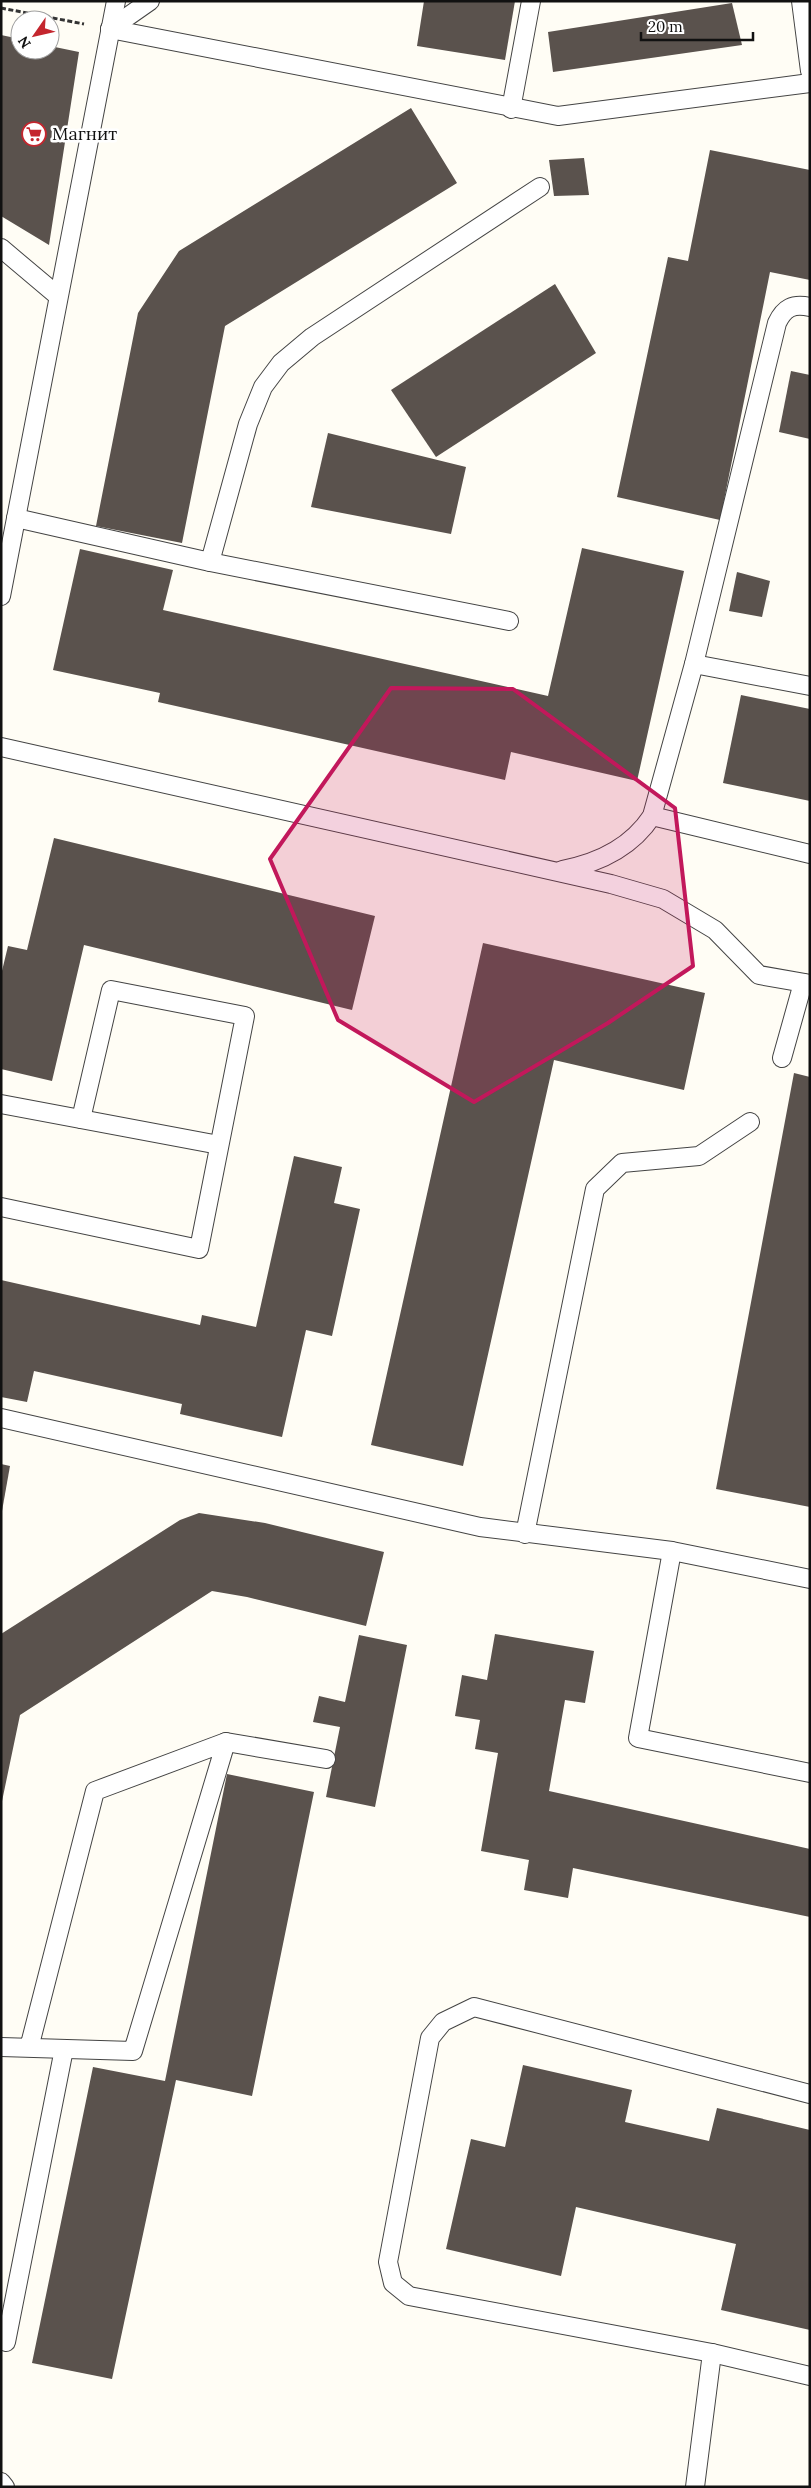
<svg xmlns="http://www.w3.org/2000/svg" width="811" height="2488" viewBox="0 0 811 2488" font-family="Lora,serif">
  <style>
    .building { fill: #5a524d }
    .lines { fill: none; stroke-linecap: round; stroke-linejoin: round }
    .lane-casing { stroke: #444; stroke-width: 20 }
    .path { stroke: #333; stroke-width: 3; stroke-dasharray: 5 2.5; stroke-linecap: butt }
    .lane { stroke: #fff; stroke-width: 18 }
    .marked { fill: #c2185b; fill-opacity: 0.2; stroke: #c2185b; stroke-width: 4; stroke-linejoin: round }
    .labels { text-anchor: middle; stroke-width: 5; stroke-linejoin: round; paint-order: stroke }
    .poi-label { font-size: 18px; fill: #111; stroke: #fff; text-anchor: start }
  </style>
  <rect width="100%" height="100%" fill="#fffdf5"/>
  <g class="building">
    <polygon points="424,1 515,1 505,60 417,46"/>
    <polygon points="732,3 742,45 553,72 548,32"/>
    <polygon points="1,35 20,39 20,50 50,50 50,46 79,52 49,245 1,216"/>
    <polygon points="411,108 457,183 225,326 182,543 96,526 138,313 179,251"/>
    <polygon points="710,150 810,170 810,280 770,272 720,520 617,497 668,257 688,261"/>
    <polygon points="584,158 589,195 554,196 549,160"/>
    <polygon points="555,284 596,353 436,457 391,390"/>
    <polygon points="791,371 810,375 810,439 779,432"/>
    <polygon points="328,433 466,467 451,534 311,507"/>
    <polygon points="582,548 684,571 637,781 511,752 505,780 158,702 160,693 53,670 80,549 173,570 163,610 548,696"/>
    <polygon points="737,572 770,581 762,617 729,611"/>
    <polygon points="741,695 810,709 810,801 723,783"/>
    <polygon points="54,838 375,916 352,1010 84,945 52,1081 1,1069 1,975 8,946 27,950"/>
    <polygon points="483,943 705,993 684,1090 554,1060 463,1466 371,1445"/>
    <polygon points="794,1073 810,1077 810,1507 716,1489"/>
    <polygon points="294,1156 342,1167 334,1203 360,1209 332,1336 306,1330 282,1437 180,1414 182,1404 34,1371 27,1402 1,1397 1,1280 200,1325 202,1315 256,1327"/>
    <polygon points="1,1464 10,1466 2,1511 1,1511"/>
    <polygon points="199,1513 265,1523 384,1552 366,1626 247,1597 212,1591 20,1715 1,1806 1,1634 180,1520"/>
    <polygon points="495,1634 594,1651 585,1703 565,1700 549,1791 810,1849 810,1917 573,1868 568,1898 524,1890 529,1860 481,1851 498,1753 475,1749 480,1720 455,1716 462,1675 487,1680"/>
    <polygon points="359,1635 407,1645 375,1807 326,1797 340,1727 313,1722 319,1696 345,1702"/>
    <polygon points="227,1774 314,1792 252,2096 176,2080 112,2379 32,2363 93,2067 165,2081"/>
    <polygon points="523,2065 632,2090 625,2122 709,2141 717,2108 810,2130 810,2330 721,2310 736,2244 576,2207 561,2276 446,2249 471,2139 505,2147"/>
  </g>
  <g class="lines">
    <g class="lane-casing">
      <g id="lane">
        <polyline points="801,1 810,71"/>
        <polyline points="110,29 558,116 810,83"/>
        <polyline points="110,29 150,1"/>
        <polyline points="511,109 531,1"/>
        <polyline points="1,248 58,296"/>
        <polyline points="16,518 210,562 248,424 263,387 281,363 312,337 540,187"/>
        <polyline points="210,562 509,621"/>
        <polyline points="1,596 116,1"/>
        <path d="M694,664L777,323C784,308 793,303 810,307"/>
        <polyline points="1,747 611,884 663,899 715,930 759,975 810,984"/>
        <polyline points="652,816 810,854"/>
        <path d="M562,870C599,863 631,848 652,816L694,664L810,686"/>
        <polyline points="782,1058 803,983"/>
        <polyline points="1,1104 219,1145"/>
        <polyline points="1,1207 199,1249 245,1016 111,990 81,1119"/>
        <polyline points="1,1418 480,1527 672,1551 810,1579"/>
        <polyline points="525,1534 595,1189 622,1163 699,1156 750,1122"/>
        <polyline points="672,1551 638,1738 810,1773"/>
        <polyline points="226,1742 326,1759"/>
        <polyline points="1,2047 133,2051 226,1742 95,1791 29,2048"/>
        <polyline points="810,2094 474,2007 443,2022 430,2038 388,2262 393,2283 409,2296 712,2353 810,2376"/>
        <polyline points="6,2342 64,2049"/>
        <polyline points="1,2482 5,2487"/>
        <polyline points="695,2487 712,2353"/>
      </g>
    </g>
    <polyline class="path" points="1,8 84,24"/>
    <use href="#lane" class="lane"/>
  </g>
  <path class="marked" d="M391,688L513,689L675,808L693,966L608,1023L474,1102L338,1020L270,859Z"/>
  <defs>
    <g id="supermarket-ring" transform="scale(1.25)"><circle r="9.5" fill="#fff" stroke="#c4262e" stroke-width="1.5"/><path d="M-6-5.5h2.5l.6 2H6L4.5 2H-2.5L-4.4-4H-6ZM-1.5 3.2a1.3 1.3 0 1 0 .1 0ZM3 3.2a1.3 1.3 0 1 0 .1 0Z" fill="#c4262e"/></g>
  </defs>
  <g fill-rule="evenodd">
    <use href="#supermarket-ring" x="34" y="134"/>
  </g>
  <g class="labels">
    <g class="poi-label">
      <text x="52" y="140">Магнит</text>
    </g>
  </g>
  <rect width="811" height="2488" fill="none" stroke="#111111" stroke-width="5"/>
  <g transform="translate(35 35) rotate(236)"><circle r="24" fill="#ffffff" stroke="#a0a0a0"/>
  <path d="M0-4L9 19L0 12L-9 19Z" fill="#c4262e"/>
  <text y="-8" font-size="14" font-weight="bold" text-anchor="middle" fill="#111111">N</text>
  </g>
  <path d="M641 32v8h112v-8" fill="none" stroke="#111111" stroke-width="2.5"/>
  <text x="648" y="32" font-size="15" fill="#111111" stroke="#ffffff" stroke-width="4" paint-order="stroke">20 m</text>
</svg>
